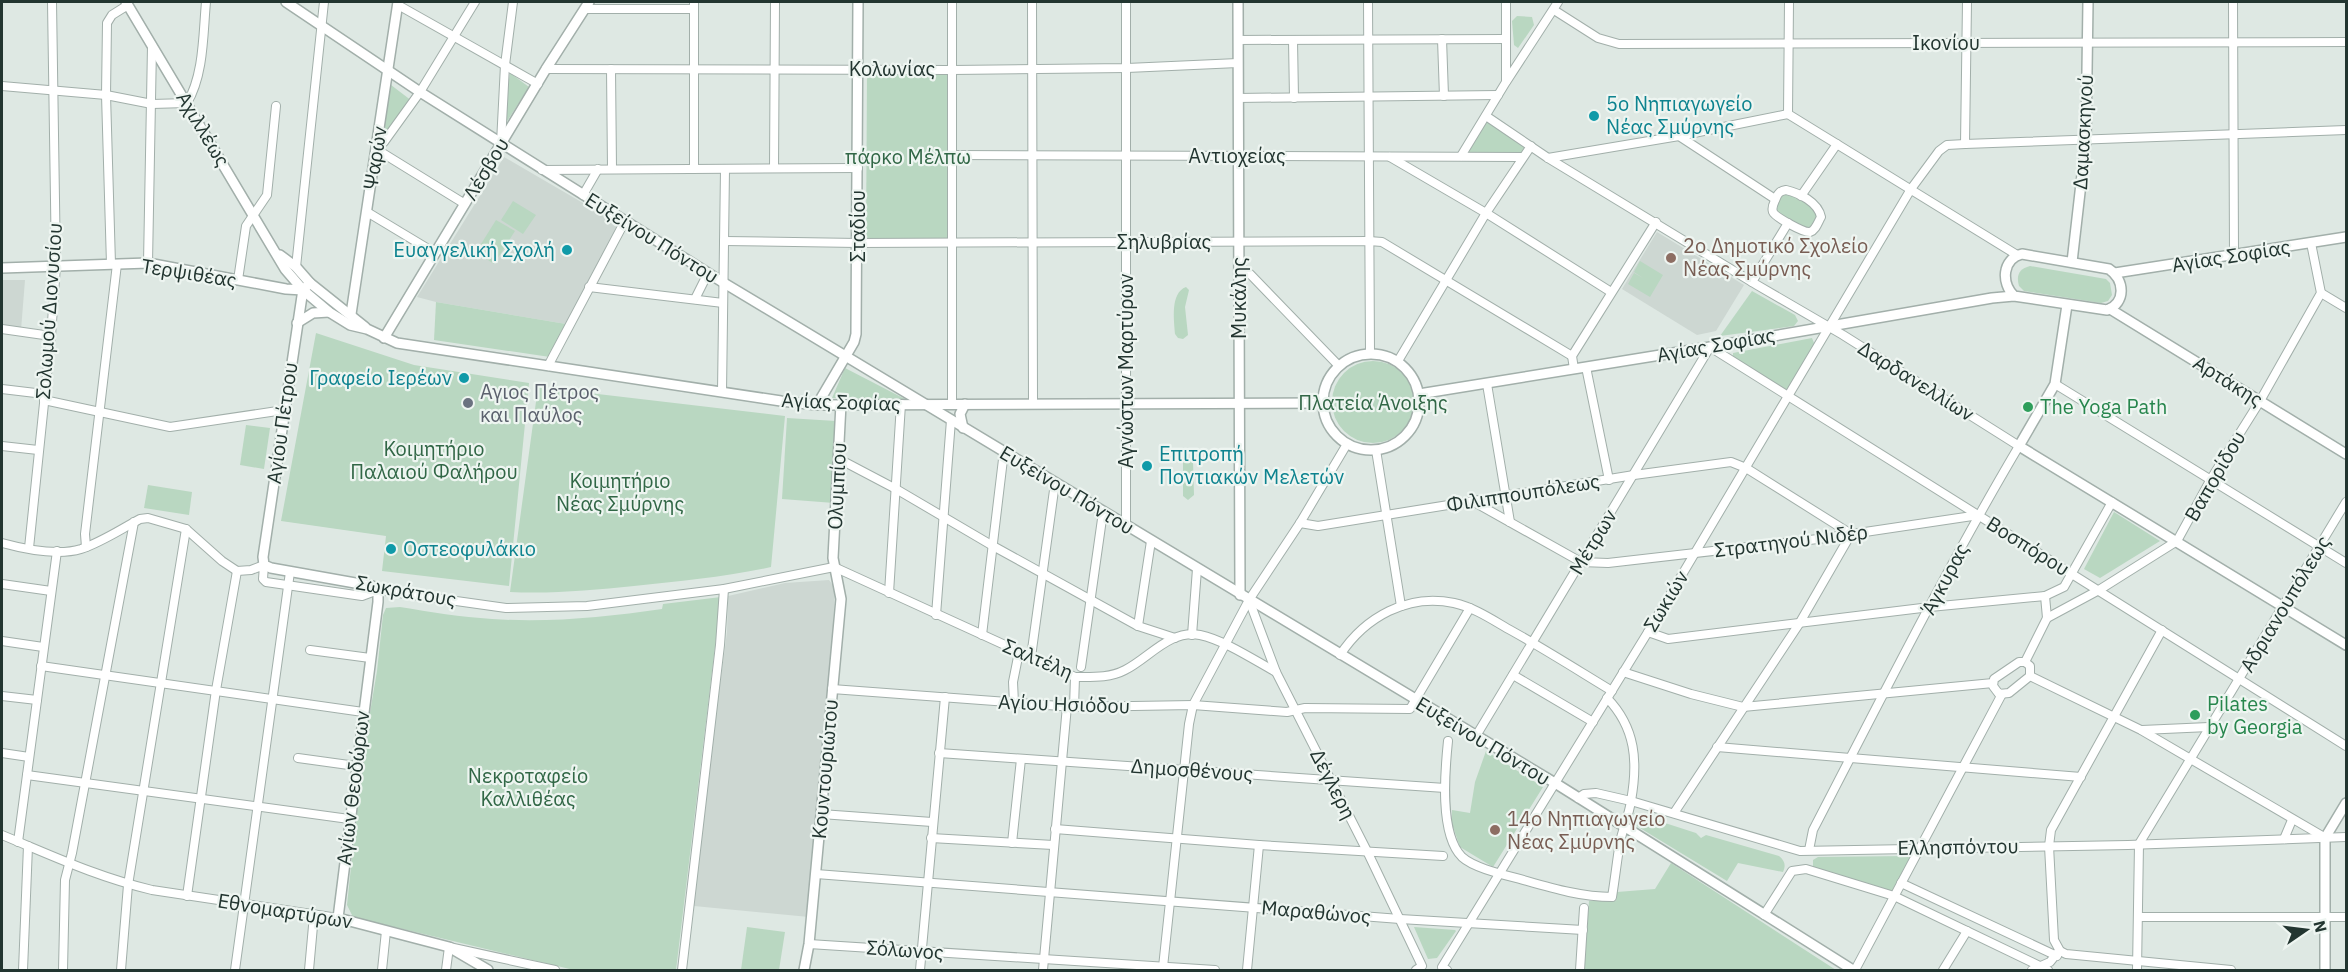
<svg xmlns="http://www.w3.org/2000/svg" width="2348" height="972" viewBox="0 0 2348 972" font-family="'IBM Plex Sans',sans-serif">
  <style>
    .built { fill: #cdd7d2 }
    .green { fill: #b9d7c1 }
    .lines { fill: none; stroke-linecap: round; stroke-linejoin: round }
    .minor-casing { stroke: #a2afaa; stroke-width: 10 }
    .tertiary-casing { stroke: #a2afaa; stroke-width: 12 }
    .minor { stroke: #fff; stroke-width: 8 }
    .tertiary { stroke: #fff; stroke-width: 9 }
    .culture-dot { fill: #0f9aa8; stroke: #eef5f1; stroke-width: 2 }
    .education-dot { fill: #8d6e63; stroke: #eef5f1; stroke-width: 2 }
    .worship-dot { fill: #6b7280; stroke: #eef5f1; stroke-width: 2 }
    .leisure-dot { fill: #2e9e5b; stroke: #eef5f1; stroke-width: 2 }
    .labels { text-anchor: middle; stroke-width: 4.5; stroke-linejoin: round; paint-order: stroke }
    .street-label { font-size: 20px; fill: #223530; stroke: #eef5f1 }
    .culture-label { font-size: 20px; fill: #0d838f; stroke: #eef5f1; text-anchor: start }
    .park-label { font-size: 20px; fill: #316746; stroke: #eef5f1 }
    .education-label { font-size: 20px; fill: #785e54; stroke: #eef5f1; text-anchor: start }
    .worship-label { font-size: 20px; fill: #5b616d; stroke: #eef5f1; text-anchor: start }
    .leisure-label { font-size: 20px; fill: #27864d; stroke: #eef5f1; text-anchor: start }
  </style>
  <rect width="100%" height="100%" fill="#dee8e3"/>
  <g class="built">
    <polygon points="504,157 619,224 566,324 436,302 417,297"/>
    <polygon points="1657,232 1744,285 1716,331 1697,335 1622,289"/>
    <polygon points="2,280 25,280 21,330 2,328"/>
    <polygon points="829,580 835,588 832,645 809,917 694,906 702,822 727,632 728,596 785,583"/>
  </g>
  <g class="green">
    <polygon points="1517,16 1532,17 1534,25 1518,48 1514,45 1512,21"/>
    <polygon points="510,73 529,87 504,126 503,120"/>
    <polygon points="867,74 950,75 949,239 866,239"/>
    <polygon points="391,85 412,101 389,132 384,134 382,131"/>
    <polygon points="1486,116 1531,146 1522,157 1461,156"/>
    <polygon points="1791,191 1820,212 1810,232 1773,211 1777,195"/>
    <polygon points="513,201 536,215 523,234 501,220"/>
    <polygon points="496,220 515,231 494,264 476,252"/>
    <polygon points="1640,261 1663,275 1650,297 1628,284 1634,273 1643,278 1634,272"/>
    <path d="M2030,266L2106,279L2110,283L2112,295L2108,301L2101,303L2024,291L2019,286C2016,275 2019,269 2030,266Z"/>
    <path d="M1186,287L1189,290L1185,307L1188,335L1183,339L1178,338L1175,334C1174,320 1170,293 1186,287Z"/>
    <polygon points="1752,291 1795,315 1798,321 1794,326 1720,336"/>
    <polygon points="436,302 566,324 550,357 434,340"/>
    <polygon points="316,333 414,365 529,383 509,586 382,571 386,536 281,521"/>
    <polygon points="1812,338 1816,348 1786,392 1735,360 1733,356 1733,353"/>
    <circle cx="1373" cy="402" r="41"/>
    <polygon points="845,368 905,399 832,398"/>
    <path d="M538,387L785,416L771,567C726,577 680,581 634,586C593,590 552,594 510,592Z"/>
    <polygon points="787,418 836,421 834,503 782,499"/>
    <polygon points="246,425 270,428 264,469 240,465"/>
    <polygon points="1189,457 1193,461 1194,495 1188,500 1183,496 1183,461 1185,458"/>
    <polygon points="148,485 192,492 189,515 144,508"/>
    <polygon points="2114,512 2160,541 2100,578 2084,569"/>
    <path d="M721,597L676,970H574L353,917L347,905L363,754L377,671L383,615L386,608L400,607C430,612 461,617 492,619C549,623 606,617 662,609L663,604Z"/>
    <polygon points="1486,751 1543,787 1493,867 1460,847 1452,824 1452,810 1470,813 1475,782"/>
    <path d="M1634,813L1696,833L1701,838L1706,835L1779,856C1785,861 1786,865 1783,872L1738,863L1727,881L1635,825L1633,822Z"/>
    <polygon points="1907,856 1910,858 1895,890 1892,891 1813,869 1813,860 1818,857"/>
    <polygon points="1671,863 1836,970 1584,970 1589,901 1616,901 1617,892 1655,889"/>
    <polygon points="747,927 785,932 779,970 741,970"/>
    <polygon points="1414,927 1455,930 1456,931 1437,958 1428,959"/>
  </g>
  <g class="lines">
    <g class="minor-casing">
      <g id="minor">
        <polyline points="952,2 952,404"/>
        <polyline points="1032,2 1033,404"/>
        <polyline points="1368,2 1370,353"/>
        <polyline points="2233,2 2234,255"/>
        <polyline points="398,5 538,84"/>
        <polyline points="585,9 694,9"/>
        <polyline points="1554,10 1598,38 1619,44 2346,42"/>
        <polyline points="1442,39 1444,96"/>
        <polyline points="1238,40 1505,39"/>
        <polyline points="1293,40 1294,98"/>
        <polyline points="546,69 952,70 1127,68 1238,63"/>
        <polyline points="611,69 612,169"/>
        <polyline points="1506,81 1506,2"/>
        <path d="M2,86L106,95L152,104L187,103C204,75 203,34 206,2"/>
        <polyline points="1238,98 1498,95"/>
        <polyline points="1788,114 2017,255"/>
        <polyline points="1788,114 1789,2"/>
        <path d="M1486,116L1548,158L1757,285L1843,335L2019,446C1945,571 1880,701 1813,830L1809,850"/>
        <polyline points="1679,136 1775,199"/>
        <polyline points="501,143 505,65 513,2"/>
        <polyline points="1965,144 1967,2"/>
        <polyline points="952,155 1522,157"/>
        <polyline points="1461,156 1506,82 1558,2"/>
        <polyline points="1390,157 1486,213 1611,292"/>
        <polyline points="1548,158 1679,136 1788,114"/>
        <polyline points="774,168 775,2"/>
        <polyline points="694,169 694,2"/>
        <polyline points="542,170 858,168"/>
        <path d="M1786,190C1799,193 1818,202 1821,217C1818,222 1816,230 1810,232C1804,233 1775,217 1773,212C1771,207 1774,203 1776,198C1778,193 1780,191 1786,190Z"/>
        <polyline points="583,195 598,169"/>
        <polyline points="1801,196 1837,144"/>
        <polyline points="465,204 376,149 384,142 420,92 475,2"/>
        <polyline points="367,212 435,253"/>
        <polyline points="724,241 858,243 1369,241 1382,242 1572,356"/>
        <polyline points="148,263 152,46"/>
        <polyline points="111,264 106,95 107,23 112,15 128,5"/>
        <polyline points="1239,266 1250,274 1339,366"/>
        <polyline points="296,267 324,2"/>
        <polyline points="238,280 246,226 267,195 276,106"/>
        <polyline points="1752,282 1788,223"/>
        <polyline points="589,287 723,303"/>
        <polyline points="2321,293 2346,308"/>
        <polyline points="695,299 708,273"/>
        <polyline points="2,329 51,336"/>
        <polyline points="1398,361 1486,213 1531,146"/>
        <polyline points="548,366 625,221"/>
        <polyline points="1586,367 1609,480"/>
        <polyline points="1574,369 1572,356 1656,222"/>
        <polyline points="1487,384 1510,522"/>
        <polyline points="2055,384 2346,563"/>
        <polyline points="2,389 44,394"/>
        <polyline points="722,392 725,169"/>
        <polyline points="44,400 170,427 284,410"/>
        <polyline points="2,446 38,450"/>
        <polyline points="1376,450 1401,606"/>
        <polyline points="839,459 896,489 993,546 1138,626 1175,638"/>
        <polyline points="1474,502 1581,562 1608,563 1818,539 1979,515"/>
        <polyline points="1300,523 1318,526 1634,475 1731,462 1746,468 1851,534 1799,624 1674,813"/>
        <polyline points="1126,525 1126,2"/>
        <path d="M2,543C24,549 58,556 81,549C102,542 121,529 140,519L148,518L186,529L222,561L237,571L251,570L264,565L263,579L266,582L362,596L378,590L506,608L587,606L724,589L834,567L1075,677C1093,677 1110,678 1125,670C1149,658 1170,629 1200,635C1224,640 1254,660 1276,672"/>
        <polyline points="86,547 85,534 117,264"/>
        <polyline points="29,548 51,336 56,266 52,2"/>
        <polyline points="2,584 51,591"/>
        <polyline points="889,593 901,404"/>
        <polyline points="1249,600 1276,672 1367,851 1422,966 1416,970"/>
        <polyline points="936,615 951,420"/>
        <polyline points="2047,618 2099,590 2177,541 2211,479 2260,401 2321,293 2311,243"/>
        <polyline points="1138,626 1151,541"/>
        <polyline points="1648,632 1668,639 1930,607 2045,596 2064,587 2112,502"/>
        <polyline points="982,635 1004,451"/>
        <polyline points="1192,635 1197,569"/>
        <polyline points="2,641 43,647"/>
        <polyline points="310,650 370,658"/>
        <path d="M1340,655C1365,617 1408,593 1454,603C1476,608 1494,621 1512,631C1546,650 1579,671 1612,691"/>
        <polyline points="1031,657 1055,483"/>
        <polygon points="2019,662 2025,662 2030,666 2030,676 2009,693 1999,694 1993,686 1994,679"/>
        <polyline points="2025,662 2047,618 2045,596"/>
        <polyline points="41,666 363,712"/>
        <polyline points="1081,667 1103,512"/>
        <polyline points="1623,672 1691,694 1743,707 1993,683"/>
        <polyline points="1513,675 1593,722"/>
        <polyline points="2030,676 2141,730 2324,837"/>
        <polyline points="832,689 1074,707 1193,705 1287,712 1305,708 1410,709 1470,608"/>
        <polyline points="2,696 37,700"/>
        <polyline points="1014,703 1013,682 1019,652"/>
        <polyline points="1074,707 1075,677"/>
        <polyline points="2142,730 2209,727"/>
        <polyline points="1476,736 1710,347 2346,746"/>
        <path d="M1448,741C1445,770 1439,834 1462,857C1475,869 1510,876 1527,881C1555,889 1583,897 1612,897C1615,879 1617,860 1620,842C1623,828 1629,815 1631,801C1638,762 1636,728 1607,698"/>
        <polyline points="1717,747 2081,777"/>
        <polyline points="2,753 29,757"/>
        <polyline points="939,753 1445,788"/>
        <polyline points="298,758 356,766"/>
        <polyline points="27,775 349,819"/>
        <polyline points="1578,798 1584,794 1596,793 1631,801 1800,851 2128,845 2346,837"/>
        <polyline points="821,814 932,822"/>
        <polyline points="1055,829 1259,845 1443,856"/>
        <path d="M2,835C53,856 97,877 152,890L338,918"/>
        <polyline points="931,838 1053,845"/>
        <polyline points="2284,839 2292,820"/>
        <polyline points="18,842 57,551"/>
        <polyline points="1012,843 1021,759"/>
        <polyline points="816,874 1400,919 1583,930"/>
        <polyline points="1901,883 2057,956"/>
        <polyline points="187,896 216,690 237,571"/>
        <polyline points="1764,915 1792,871 1806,869 1894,896 2048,970"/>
        <polyline points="2138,917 2346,917"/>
        <polyline points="809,944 1215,970"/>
        <polyline points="2060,951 2054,940 2049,846 2051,830 2162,630"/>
        <polyline points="2060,951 2066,954 2231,970"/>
        <polyline points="1163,967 1189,724 1193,705 1249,600 1300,523 1347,444"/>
        <polyline points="23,970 28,846"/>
        <polyline points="63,970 65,880 72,853 134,522"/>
        <polyline points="121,970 128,885 186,529"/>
        <polyline points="235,970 290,572"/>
        <polyline points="309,970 314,915"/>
        <polyline points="382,970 386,931"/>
        <polyline points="446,970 449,947 555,970"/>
        <polyline points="682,970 720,645 724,589"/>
        <polyline points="920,970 945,697"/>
        <polyline points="1043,970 1067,706"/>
        <polyline points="1247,970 1259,845"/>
        <polyline points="1447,970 1442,967 1648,632 1911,189 1939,151 1947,145 1965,144 2346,130"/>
        <polyline points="1580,970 1584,908"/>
        <polyline points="1855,970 2002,694"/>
        <polyline points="1943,970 1967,931"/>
        <polyline points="2032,970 2050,962 2059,951"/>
        <polyline points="2137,970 2139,844 2346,502"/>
      </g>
    </g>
    <g class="tertiary-casing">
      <g id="tertiary">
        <polyline points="126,2 285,269 303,290 329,312 350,325 367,329 397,343 781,401 817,405 1323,403"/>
        <polyline points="286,2 420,92 724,283 1555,783 1853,970"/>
        <polyline points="1238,2 1240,595"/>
        <polyline points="280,255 296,267 310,283 365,327"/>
        <polyline points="2072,262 2086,140 2088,2"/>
        <polyline points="2,268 148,263 286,289 303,290"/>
        <polyline points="2115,273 2346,237"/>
        <polyline points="310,283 303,290 302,296 263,557 264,565 271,568 372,586 378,590 378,602 338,918 449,947 488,970"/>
        <polyline points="2067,305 2055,384 2019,446 2346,645"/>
        <polyline points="2110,309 2346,454"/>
        <polyline points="351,314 398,2"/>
        <polyline points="297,323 313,313 329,312"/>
        <polyline points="384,338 546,69 589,2"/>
        <circle cx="1371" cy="402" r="48"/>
        <path d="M1419,394L1710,347L1992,298L2014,296L2107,310C2126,303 2125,280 2109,269L2022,254C2002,259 2001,283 2014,296"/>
        <polyline points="817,405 854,342 856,334 858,2"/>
        <polyline points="963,428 960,414 965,404"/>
        <polyline points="804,970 809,944 841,599 833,558 841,404"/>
        <polyline points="2325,970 2325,838 2346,803"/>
      </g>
    </g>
    <use href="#minor" class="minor"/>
    <use href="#tertiary" class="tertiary"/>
  </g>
  <g class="culture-dot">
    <circle cx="1594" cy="116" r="6"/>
    <circle cx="567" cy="250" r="6"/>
    <circle cx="464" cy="378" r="6"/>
    <circle cx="1147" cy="466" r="6"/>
    <circle cx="391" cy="549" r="6"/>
  </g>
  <g class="education-dot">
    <circle cx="1671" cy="258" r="6"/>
    <circle cx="1495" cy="830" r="6"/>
  </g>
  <circle class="worship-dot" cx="468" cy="403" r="6"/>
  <g class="leisure-dot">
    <circle cx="2028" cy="407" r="6"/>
    <circle cx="2195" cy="715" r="6"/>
  </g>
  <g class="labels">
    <g class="street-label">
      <text x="1946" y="50">Ικονίου</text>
      <text x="892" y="76">Κολωνίας</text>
      <text transform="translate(203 129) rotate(59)" y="7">Αχιλλέως</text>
      <text transform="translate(2083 132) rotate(-87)" y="7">Δαμασκηνού</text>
      <text x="1237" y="163">Αντιοχείας</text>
      <text transform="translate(375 158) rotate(-81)" y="7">Ψαρών</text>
      <text transform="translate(486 169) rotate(-59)" y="7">Λέσβου</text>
      <text transform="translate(858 226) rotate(-90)" y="7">Σταδίου</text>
      <text transform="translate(652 238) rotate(32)" y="7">Ευξείνου Πόντου</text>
      <text x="1164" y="249">Σηλυβρίας</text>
      <text transform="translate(2231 256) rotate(-9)" y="7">Αγίας Σοφίας</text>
      <text transform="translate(189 273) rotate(9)" y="7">Τερψιθέας</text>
      <text transform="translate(1239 298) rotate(-90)" y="7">Μυκάλης</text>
      <text transform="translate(49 311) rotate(-86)" y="7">Σολωμού Διονυσίου</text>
      <text transform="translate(1716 345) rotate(-10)" y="7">Αγίας Σοφίας</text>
      <text transform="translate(1126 371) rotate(-90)" y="7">Αγνώστων Μαρτύρων</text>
      <text transform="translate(1916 381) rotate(32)" y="7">Δαρδανελλίων</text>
      <text transform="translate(2228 381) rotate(32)" y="7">Αρτάκης</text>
      <text transform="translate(841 402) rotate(2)" y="7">Αγίας Σοφίας</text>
      <text transform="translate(282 423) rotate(-82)" y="7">Αγίου Πέτρου</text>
      <text transform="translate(2215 476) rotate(-60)" y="7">Βαπορίδου</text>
      <text transform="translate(837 486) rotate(-87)" y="7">Ολυμπίου</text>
      <text transform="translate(1067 490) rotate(31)" y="7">Ευξείνου Πόντου</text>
      <text transform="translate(1523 493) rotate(-9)" y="7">Φιλιππουπόλεως</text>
      <text transform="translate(1791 541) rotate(-7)" y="7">Στρατηγού Νιδέρ</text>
      <text transform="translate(1593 542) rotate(-59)" y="7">Μέτρων</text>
      <text transform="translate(2028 546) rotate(32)" y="7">Βοσπόρου</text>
      <text transform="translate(1945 579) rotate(-62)" y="7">Άγκυρας</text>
      <text transform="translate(406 591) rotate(10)" y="7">Σωκράτους</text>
      <text transform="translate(1666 601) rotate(-59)" y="7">Σωκιών</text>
      <text transform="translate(2285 604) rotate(-59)" y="7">Αδριανουπόλεως</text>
      <text transform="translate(1038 659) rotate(23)" y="7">Σαλτέλη</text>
      <text transform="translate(1064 704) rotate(2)" y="7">Αγίου Ησιόδου</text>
      <text transform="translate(1483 741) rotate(31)" y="7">Ευξείνου Πόντου</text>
      <text transform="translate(825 769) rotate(-85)" y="7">Κουντουριώτου</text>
      <text transform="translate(1192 770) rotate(4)" y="7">Δημοσθένους</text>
      <text transform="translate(1333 784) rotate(63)" y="7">Δέγλερη</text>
      <text transform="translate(353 788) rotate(-83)" y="7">Αγίων Θεοδώρων</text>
      <text transform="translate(1958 847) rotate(-1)" y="7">Ελλησπόντου</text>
      <text transform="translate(285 911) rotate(9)" y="7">Εθνομαρτύρων</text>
      <text transform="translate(1316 912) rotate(5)" y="7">Μαραθώνος</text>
      <text transform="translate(905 950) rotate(4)" y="7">Σόλωνος</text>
    </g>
    <g class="culture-label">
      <text x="1606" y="111">5ο Νηπιαγωγείο<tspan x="1606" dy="23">Νέας Σμύρνης</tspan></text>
      <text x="555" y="257" text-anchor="end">Ευαγγελική Σχολή</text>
      <text x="452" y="385" text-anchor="end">Γραφείο Ιερέων</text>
      <text x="1159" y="461">Επιτροπή<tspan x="1159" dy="23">Ποντιακών Μελετών</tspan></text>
      <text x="403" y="556">Οστεοφυλάκιο</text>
    </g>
    <g class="park-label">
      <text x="908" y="164">πάρκο Μέλπω</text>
      <text x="1373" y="410">Πλατεία Άνοιξης</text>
      <text x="434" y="456">Κοιμητήριο<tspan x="434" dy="23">Παλαιού Φαλήρου</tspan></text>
      <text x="620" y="488">Κοιμητήριο<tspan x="620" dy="23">Νέας Σμύρνης</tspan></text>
      <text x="528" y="783">Νεκροταφείο<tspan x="528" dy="23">Καλλιθέας</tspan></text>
    </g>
    <g class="education-label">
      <text x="1683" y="253">2ο Δημοτικό Σχολείο<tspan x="1683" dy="23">Νέας Σμύρνης</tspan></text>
      <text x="1507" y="826">14ο Νηπιαγωγείο<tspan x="1507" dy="23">Νέας Σμύρνης</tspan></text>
    </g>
    <g class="worship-label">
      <text x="480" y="399">Αγιος Πέτρος<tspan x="480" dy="23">και Παύλος</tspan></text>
    </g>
    <g class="leisure-label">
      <text x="2040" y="414">The Yoga Path</text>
      <text x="2207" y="711">Pilates<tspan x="2207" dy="23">by Georgia</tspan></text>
    </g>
  </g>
  <rect width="2348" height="972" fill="none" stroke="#223530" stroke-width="6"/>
  <g transform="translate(2306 930) rotate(76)" stroke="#eef5f1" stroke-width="4.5" paint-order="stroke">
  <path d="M0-4.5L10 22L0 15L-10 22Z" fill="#223530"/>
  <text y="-9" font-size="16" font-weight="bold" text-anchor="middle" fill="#223530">N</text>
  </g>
</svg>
